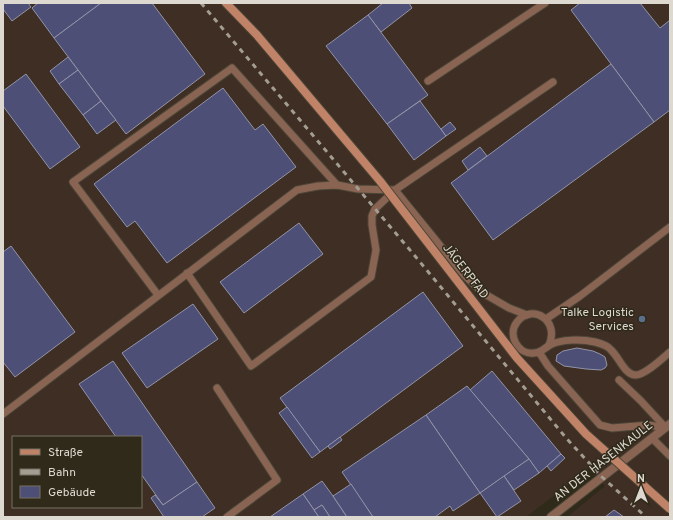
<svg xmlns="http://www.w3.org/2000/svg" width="673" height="520" viewBox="0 0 673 520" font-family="Overpass,sans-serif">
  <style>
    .commercial { fill: #3e2e24; fill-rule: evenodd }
    .building { fill: #4d4f77; stroke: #9394a7 }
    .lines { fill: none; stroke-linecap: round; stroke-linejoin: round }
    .service-casing { stroke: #4c4637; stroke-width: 9 }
    .minor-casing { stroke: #4c4637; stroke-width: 10 }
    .secondary-casing { stroke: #4c4637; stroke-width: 10 }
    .service { stroke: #8a6453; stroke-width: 7 }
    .minor { stroke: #8a6453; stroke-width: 8 }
    .secondary { stroke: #c18368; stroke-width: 8 }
    .rail { stroke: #a39d92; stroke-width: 3; stroke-dasharray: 5 5; stroke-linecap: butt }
    .secondary-bridge-casing { stroke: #4c4637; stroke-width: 10; stroke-linecap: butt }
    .secondary-bridge { stroke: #c18368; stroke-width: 8 }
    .service-dot { fill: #5c6f8a; stroke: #302a1a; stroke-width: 1.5 }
    .labels { text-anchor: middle; stroke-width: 3; stroke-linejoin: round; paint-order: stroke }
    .street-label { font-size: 12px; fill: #ded9d0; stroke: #302a1a }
    .poi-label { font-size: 12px; fill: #ded9d0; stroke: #302a1a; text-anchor: end }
  </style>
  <rect width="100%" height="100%" fill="#302a1a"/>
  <path class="commercial" d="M3,3H670V517H567L605,486L589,469L526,517H3ZM13,437H141V507H13Z"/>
  <g class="building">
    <polygon points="3,3 28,3 31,7 12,21 3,9"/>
    <polygon points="38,3 101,3 54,38 32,8"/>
    <polygon points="101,3 152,3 205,74 126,134 54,38"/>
    <polygon points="383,3 409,3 412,8 381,32 368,15"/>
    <polygon points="580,3 640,3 660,28 670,20 670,110 654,122 571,10"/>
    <polygon points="368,15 428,95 387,124 326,46"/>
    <polygon points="68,57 78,70 59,84 50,71"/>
    <polygon points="611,64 654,122 493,240 451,183"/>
    <polygon points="78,70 101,101 83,115 59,84"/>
    <polygon points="26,74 80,147 50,169 3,106 3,91"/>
    <polygon points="223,88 255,130 263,124 296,167 167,263 135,221 127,227 94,184"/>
    <polygon points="101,101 116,120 97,134 83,115"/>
    <polygon points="420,101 446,136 414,160 387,124"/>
    <polygon points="450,122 456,129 446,136 441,129"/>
    <polygon points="480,147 487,156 468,170 462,161"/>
    <polygon points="299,223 323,254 244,313 220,282"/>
    <polygon points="11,246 75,332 15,377 3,362 3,252"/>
    <polygon points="423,292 463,346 320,452 280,398"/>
    <polygon points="193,304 218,339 147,388 122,353"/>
    <polygon points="577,348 593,351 600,354 605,357 607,365 605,368 601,370 586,369 564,366 556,361 557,355 563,351"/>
    <polygon points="113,361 197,482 163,505 141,474 141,437 116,437 79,384"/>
    <polygon points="492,371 561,454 539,473 529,459 470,390"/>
    <polygon points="467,386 529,459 480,493 426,415"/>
    <polygon points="287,407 320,452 312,458 279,413"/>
    <polygon points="426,415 480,493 453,511 450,506 435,517 373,517 342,472"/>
    <polygon points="340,437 342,440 330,449 328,446"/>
    <polygon points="561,454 565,458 551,471 547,466"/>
    <polygon points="529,459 539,473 514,490 504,476"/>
    <polygon points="504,476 521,501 497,517 480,493"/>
    <polygon points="322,481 333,496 347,517 330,517 322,505 314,510 303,494"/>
    <polygon points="197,482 215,508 202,517 164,517 151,498 155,495 163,505"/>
    <polygon points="351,484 373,517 347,517 333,496"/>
    <polygon points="303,494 319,517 270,517"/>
    <polygon points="322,505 330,517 319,517 314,510"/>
    <polygon points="614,510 624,517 605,517"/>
  </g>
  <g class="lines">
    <g class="service-casing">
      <g id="service">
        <polyline points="428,81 545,3"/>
        <polyline points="158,295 73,182 232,68 337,185"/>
        <polyline points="527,315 509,308 483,293 464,275 395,190 553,82"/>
        <polyline points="546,319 580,296 670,227"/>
        <path d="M549,345C560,320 532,303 517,322C507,335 518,355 534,353C542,353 544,348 550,345C561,339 582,339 595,342C599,343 608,346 611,350C619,357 624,374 635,375C644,376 663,358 670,352"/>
        <polyline points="539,352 548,366 600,425 612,428 649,425 665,428"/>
        <polyline points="619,380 641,401 665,427"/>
        <polyline points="217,388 277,480 227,517"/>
        <polyline points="3,414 297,190 318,186 337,185 358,189 395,190 375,209 372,216 372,225 376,250 371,277 251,366 187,273"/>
        <polyline points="652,438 670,456"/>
      </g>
    </g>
    <g class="minor-casing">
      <polyline id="minor" points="551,517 670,424"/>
    </g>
    <g class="secondary-casing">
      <polyline id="secondary" points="226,3 257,35"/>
    </g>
    <use href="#service" class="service"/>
    <use href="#minor" class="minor"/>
    <use href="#secondary" class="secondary"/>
    <polyline class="rail" points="201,3 415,256 567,439 602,477 646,517"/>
    <g class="secondary-bridge-casing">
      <polyline id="secondary-bridge" points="257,35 380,181 517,358 586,434 670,509"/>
    </g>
    <use href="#secondary-bridge" class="secondary-bridge"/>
  </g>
  <circle class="service-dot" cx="642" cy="319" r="4"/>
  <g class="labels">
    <g class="street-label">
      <text transform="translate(466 271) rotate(52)" y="4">JÄGERPFAD</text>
      <text transform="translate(603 461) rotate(-38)" y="4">AN DER HASENKAULE</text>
    </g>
    <g class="poi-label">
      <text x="634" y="316">Talke Logistic<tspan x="634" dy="14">Services</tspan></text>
    </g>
  </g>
  <rect width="673" height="520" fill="none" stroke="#ded9d0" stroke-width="8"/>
  <rect x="12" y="436" width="130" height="72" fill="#302a1a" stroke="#767063"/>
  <rect x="20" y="449" width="20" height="6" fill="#c18368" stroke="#767063"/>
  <text x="48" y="456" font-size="12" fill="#ded9d0">Straße</text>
  <rect x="20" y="469" width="20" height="6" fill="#a39d92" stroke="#767063"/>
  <text x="48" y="476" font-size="12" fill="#ded9d0">Bahn</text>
  <rect x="20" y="486" width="20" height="12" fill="#4d4f77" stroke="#767063"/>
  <text x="48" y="496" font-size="12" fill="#ded9d0">Gebäude</text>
  <g transform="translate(641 488)" stroke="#302a1a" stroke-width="3" paint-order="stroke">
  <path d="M0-3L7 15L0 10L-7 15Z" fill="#ded9d0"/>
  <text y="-6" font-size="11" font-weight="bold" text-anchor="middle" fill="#ded9d0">N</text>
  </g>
</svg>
